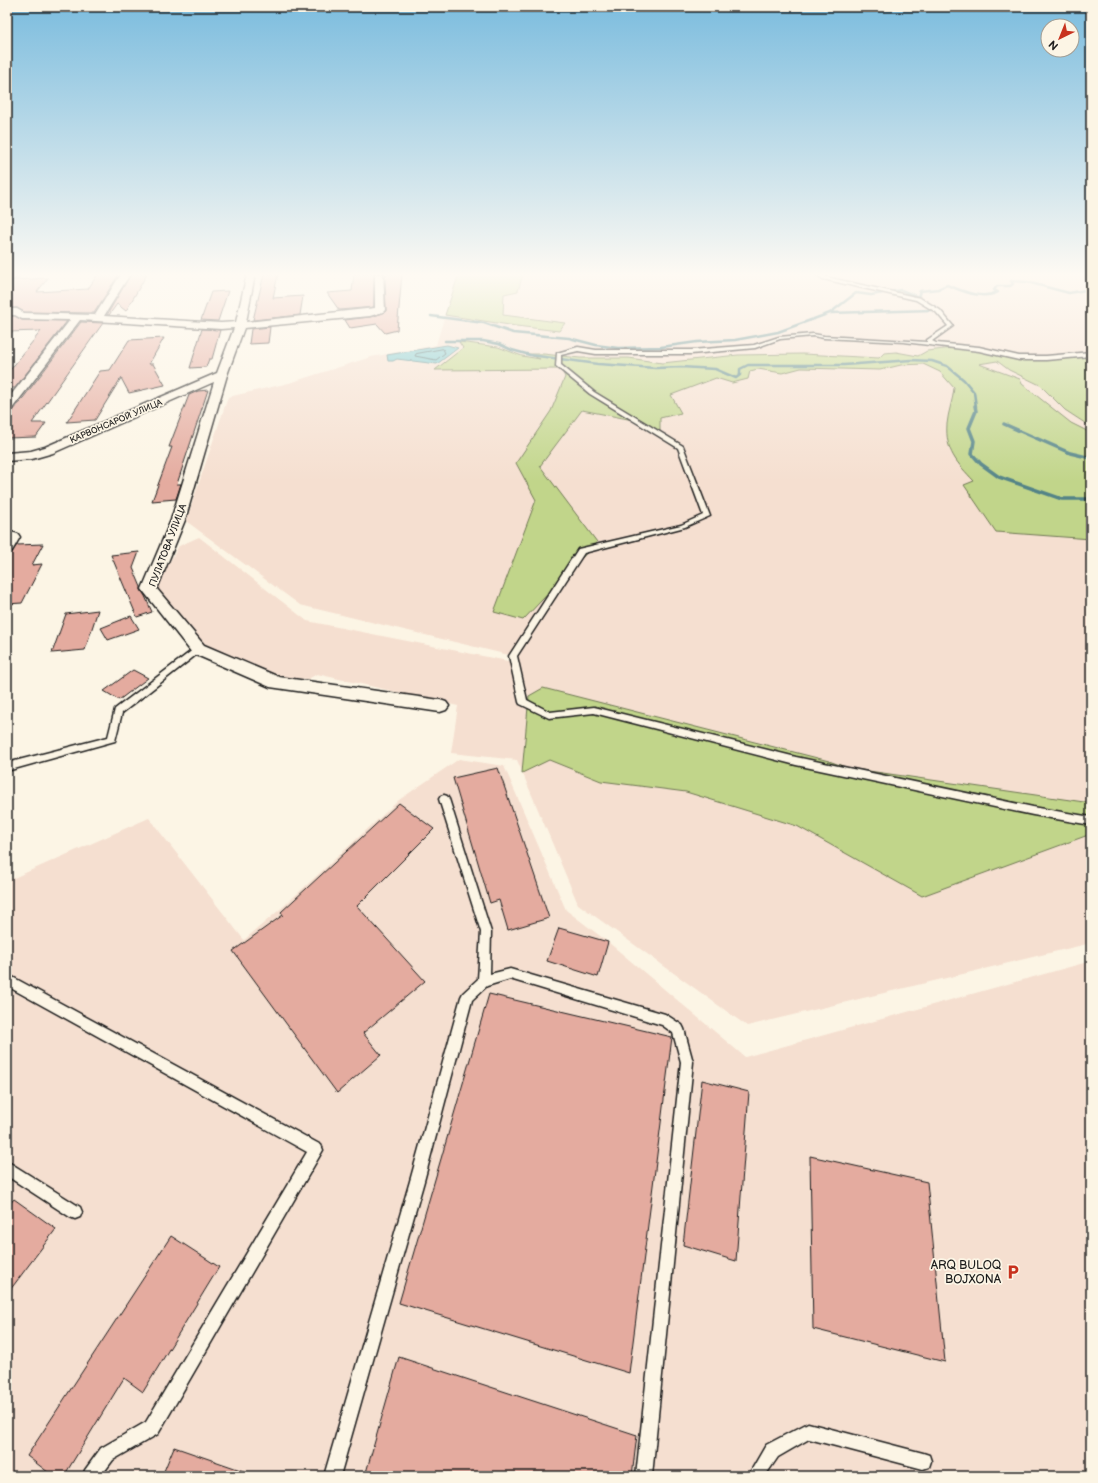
<svg xmlns="http://www.w3.org/2000/svg" width="1098" height="1483" viewBox="0 0 1098 1483" font-family="'Balsamiq Sans',sans-serif">
  <style>
    .built { fill: #f5dfd0 }
    .green { fill: #c1d58a; stroke: #6e7853 }
    .water { fill: #77c8cf; stroke: #538387 }
    .lines { fill: none; stroke-linecap: round; stroke-linejoin: round }
    .shore { stroke: #406164; stroke-width: 1 }
    .stream-far1 { stroke: #538387; stroke-width: 2.5 }
    .stream { stroke: #538387; stroke-width: 3.5 }
    .building { fill: #e4ab9f; stroke: #1c1c1c }
    .lane-casing { stroke: #1c1c1c; stroke-width: 3 }
    .street-casing { stroke: #1c1c1c; stroke-width: 3 }
    .lane { fill: #fcf5e5; fill-rule: evenodd }
    .street { fill: #fcf5e5; fill-rule: evenodd }
    .labels { text-anchor: middle; stroke-width: 3.5; stroke-linejoin: round; paint-order: stroke }
    .far-street-label { font-size: 9px; fill: #1c1c1c; stroke: #fcf5e5 }
    .street-label { font-size: 10px; fill: #1c1c1c; stroke: #fcf5e5 }
    .near-poi-label { font-size: 12px; fill: #1c1c1c; stroke: #fcf5e5; text-anchor: end }
  </style>
  <rect width="100%" height="100%" fill="#fcf5e5"/>
  <filter id="ink" filterUnits="userSpaceOnUse"><feTurbulence type="fractalNoise" baseFrequency=".025" numOctaves="2"/><feDisplacementMap in="SourceGraphic" scale="8" xChannelSelector="R" yChannelSelector="G"/><feConvolveMatrix kernelMatrix="1 2 1 2 8 2 1 2 1" color-interpolation-filters="sRGB"/></filter>
  <g filter="url(#ink)">
    <g class="built">
      <polygon points="457,274 1091,274 1091,943 747,1026 578,904 517,760 451,753 458,706 317,674 308,679 278,677 204,645 155,587 179,546 199,537 307,621 517,663 517,657 300,605 186,521 228,397 289,383 371,357 436,345"/>
      <polygon points="459,759 504,766 566,910 608,942 745,1057 1091,961 1091,1476 7,1476 7,881 149,818 244,940 285,905 399,800"/>
    </g>
    <g class="green">
      <polygon points="459,274 523,274 518,291 504,294 503,315 565,323 559,331 516,326 445,315"/>
      <path d="M459,342L498,347L522,356L540,359L528,354H544L580,358H629L662,363L738,355L803,354L879,358L884,353L896,352L918,356L927,351L953,348L981,351L1022,360L1091,355V427L1065,410L1040,385L1009,370L997,361L979,364L1020,379L1022,384L1071,423L1091,433V539L996,532L964,485L974,481C957,463 945,451 947,424C948,412 953,400 954,388L940,372L923,364L901,365L880,370L801,368L782,373L758,369L750,371L748,379L732,383L716,378L671,395L681,413L660,418V432L638,421L582,410L540,466L597,542L523,620L494,612L536,500L516,463L551,411L565,377L561,369L435,370L463,348Z"/>
      <polygon points="543,688 829,761 848,768 1091,803 1091,834 922,896 797,826 686,792 601,781 549,760 522,773 529,696"/>
    </g>
    <polygon class="water" points="447,345 458,348 437,364 397,359 393,361 388,361 387,355"/>
    <g class="lines">
      <polygon class="shore" points="443,349 445,353 436,360 415,356 416,354"/>
      <g class="stream-far1">
        <polyline points="830,313 932,310"/>
        <path d="M431,316L484,323L513,333L569,338L596,345L618,348L661,347L697,342L735,340L778,332L830,313L856,293L871,295L901,290L918,297L920,291L938,289L947,285C963,291 981,300 998,292L994,290L997,286H1010L1013,284L1011,281L1027,282L1069,293L1091,289"/>
        <polyline points="445,341 483,341 499,344 512,350 530,355 598,364 656,368 681,367 715,369 736,378 740,375 740,369 748,365 844,365 911,360 932,361 947,366 964,380 974,392 976,407"/>
      </g>
      <g class="stream">
        <polyline points="975,406 976,411 969,428 974,441 972,454 981,464 999,477 1062,499 1091,499"/>
        <polyline points="1004,424 1070,453 1091,458"/>
      </g>
    </g>
    <g class="building">
      <polygon points="98,274 119,274 94,313 24,312 17,308 7,308 7,284 15,280 48,278 37,292 88,289"/>
      <polygon points="131,274 147,274 126,311 117,304 109,315 107,315"/>
      <polygon points="264,274 278,274 273,298 303,296 300,315 253,320"/>
      <polygon points="354,274 374,274 374,307 339,310 327,293 352,291"/>
      <polygon points="385,274 402,274 397,330 385,333 377,324 350,328 345,320 370,317 383,313 386,311"/>
      <polygon points="228,291 218,321 201,320 211,292"/>
      <polygon points="7,316 15,316 22,320 67,321 15,388 7,388 7,374 41,331 7,332"/>
      <polygon points="81,322 103,323 32,423 46,423 36,437 7,438 7,419"/>
      <polygon points="270,327 268,343 249,344 251,329"/>
      <polygon points="202,329 220,330 212,359 209,359 206,367 190,368"/>
      <polygon points="164,338 149,364 153,364 165,385 129,393 121,378 95,420 67,422 100,371 110,370 129,340"/>
      <polygon points="208,390 177,484 181,484 176,499 152,501 172,447 169,447 189,395 198,391"/>
      <polygon points="43,544 32,565 42,564 22,603 7,604 7,560 11,553 17,545"/>
      <polygon points="139,552 133,568 141,587 141,590 145,596 152,612 137,617 111,555"/>
      <polygon points="98,610 85,650 52,653 66,614"/>
      <polygon points="131,616 139,629 108,640 101,628"/>
      <polygon points="133,670 148,678 119,700 104,691"/>
      <polygon points="498,768 549,918 508,930 499,900 490,903 453,778"/>
      <polygon points="399,803 434,829 357,906 425,981 363,1033 381,1055 337,1093 233,951 283,915 281,912"/>
      <polygon points="559,928 608,942 598,977 547,961"/>
      <polygon points="489,994 672,1037 629,1373 399,1303"/>
      <polygon points="702,1080 749,1092 736,1261 683,1245"/>
      <polygon points="810,1156 927,1182 945,1362 813,1329"/>
      <polygon points="14,1199 56,1229 7,1294 7,1207"/>
      <polygon points="171,1236 219,1267 143,1392 124,1378 64,1476 53,1476 27,1456"/>
      <polygon points="399,1357 637,1435 632,1476 365,1476"/>
      <polygon points="174,1447 252,1474 251,1476 162,1476"/>
    </g>
    <g class="lines">
      <g class="lane-casing">
        <g id="lane">
          <polygon points="815,274 821,274 826,277 920,298 940,310 953,326 932,341 936,343 979,347 1019,356 1046,356 1091,352 1091,356 1046,360 1019,360 979,351 904,342 824,338 813,336 780,339 755,348 691,354 596,354 578,351 561,355 561,365 594,392 683,446 710,516 685,527 584,553 517,656 527,700 550,712 594,707 796,757 1033,807 1091,817 1091,825 1033,815 796,765 594,713 549,718 520,704 519,702 509,656 578,549 681,525 703,515 678,448 590,394 556,366 557,353 578,347 596,350 691,350 754,345 779,337 813,334 824,336 927,342 927,340 948,326 936,312 916,300 823,279"/>
          <polygon points="198,646 201,647 202,649 201,651 122,713 115,741 7,771 7,763 108,737 115,709"/>
          <polygon points="444,795 447,796 449,799 491,932 490,974 510,969 665,1014 682,1025 684,1029 693,1062 652,1476 636,1476 681,1062 673,1033 662,1025 510,979 487,986 472,1000 424,1181 340,1476 324,1476 410,1181 461,997 463,993 478,979 481,932 439,799 441,796"/>
          <polygon points="7,974 321,1145 323,1150 158,1434 113,1460 101,1476 83,1476 85,1470 101,1448 146,1422 307,1152 7,986"/>
          <polygon points="7,1161 80,1207 82,1212 80,1217 75,1219 70,1217 7,1176"/>
          <polygon points="808,1423 923,1453 929,1455 931,1461 929,1467 923,1469 809,1439 778,1457 765,1476 748,1476 766,1445"/>
        </g>
      </g>
      <g class="street-casing">
        <g id="street">
          <polygon points="10,274 21,274 7,283 7,276"/>
          <polygon points="121,274 130,274 104,316 221,323 236,322 247,274 255,274 246,322 375,308 375,274 383,274 385,310 383,312 370,316 244,328 227,375 185,520 157,589 204,645 279,677 440,700 446,702 449,706 446,710 440,712 270,687 192,653 144,592 142,589 171,520 214,382 53,453 32,459 7,461 7,453 31,451 45,447 217,373 234,328 221,329 80,320 11,410 7,411 7,400 70,320 22,319 15,315 7,315 7,309 17,309 24,313 95,315"/>
          <polygon points="7,531 18,534 20,537 12,551 7,552"/>
        </g>
      </g>
      <use href="#lane" class="lane"/>
      <use href="#street" class="street"/>
    </g>
  </g>
  <linearGradient id="sky" x2="0" y2="1"><stop stop-color="#7bbcde"/><stop offset="0.57" stop-color="#fefaf3"/><stop offset="1" stop-color="#fefaf3" stop-opacity="0"/></linearGradient>
  <rect width="1098" height="482" fill="url(#sky)"/>
  <defs>
    <g id="parking-bare" transform="scale(1.2)"><path d="M-3.5-5.5H1a3.5 3.5 0 0 1 0 7H-1V5.5H-3.5ZM-1-3.4V-.6H.8a1.4 1.4 0 0 0 0-2.8Z" fill="#c8321e" stroke="#fcf5e5" stroke-width="2.5" paint-order="stroke"/></g>
  </defs>
  <g fill-rule="evenodd">
    <use href="#parking-bare" x="1013" y="1272"/>
  </g>
  <g class="labels">
    <g class="far-street-label">
      <text transform="translate(116 421) rotate(-23)" y="3">КАРВОНСАРОЙ УЛИЦА</text>
    </g>
    <g class="street-label">
      <text transform="translate(167 545) rotate(-69)" y="4">ПУЛАТОВА УЛИЦА</text>
    </g>
    <g class="near-poi-label">
      <text x="1001" y="1269">ARQ BULOQ<tspan x="1001" dy="14">BOJXONA</tspan></text>
    </g>
  </g>
  <rect width="1098" height="1483" fill="none" stroke="#fcf5e5" stroke-width="24"/>
  <rect x="12" y="12" width="1074" height="1459" fill="none" stroke="#1c1c1c" stroke-width="1.5" filter="url(#ink)"/>
  <g transform="translate(1060 38) rotate(223)"><circle r="19" fill="#fcf5e5" stroke="#a29e95"/>
  <path d="M0-3L7 15L0 10L-7 15Z" fill="#c8321e"/>
  <text y="-6" font-size="11" font-weight="bold" text-anchor="middle" fill="#1c1c1c">N</text>
  </g>
</svg>
